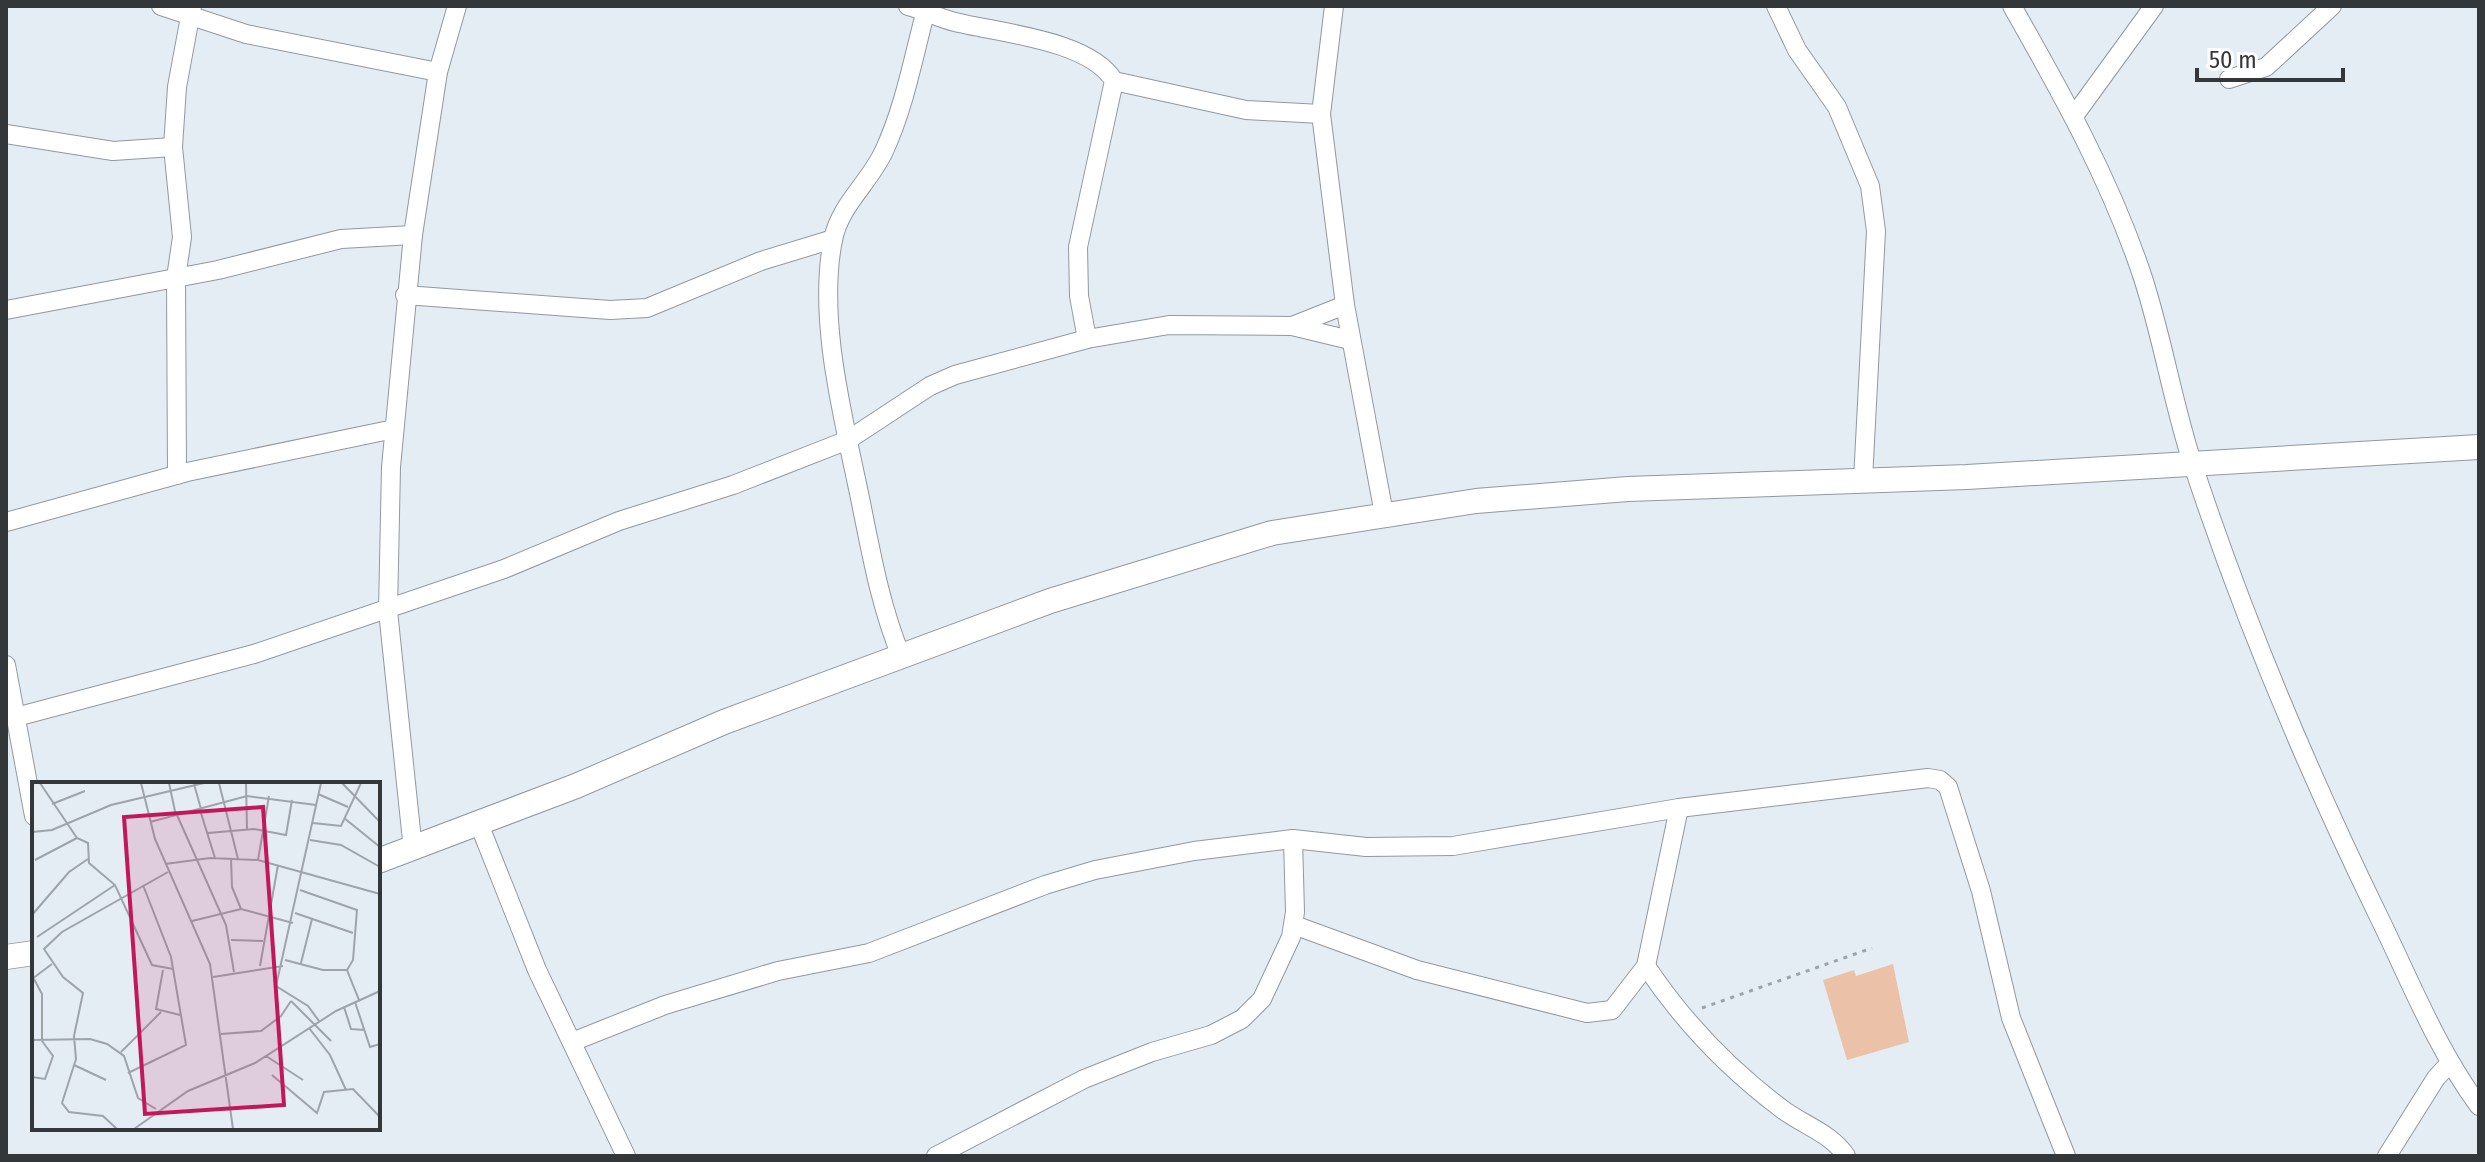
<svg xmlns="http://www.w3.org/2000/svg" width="2485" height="1162" viewBox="0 0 2485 1162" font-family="'Fira Sans Condensed',sans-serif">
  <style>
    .building { fill: #ebc2a8 }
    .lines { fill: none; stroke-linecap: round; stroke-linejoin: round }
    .minor-casing { stroke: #9199a0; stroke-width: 20 }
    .tertiary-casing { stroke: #9199a0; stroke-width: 26 }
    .path { stroke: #9da3a9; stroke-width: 3; stroke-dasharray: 4 6; stroke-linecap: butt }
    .minor { stroke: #fff; stroke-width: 18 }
    .tertiary { stroke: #fff; stroke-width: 24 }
    .inset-road { fill: none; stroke: #9ea4aa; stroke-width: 2 }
    .view { fill: #c2185b; fill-opacity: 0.15; stroke: #c2185b; stroke-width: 4 }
    .inset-edge { fill: none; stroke: #34373a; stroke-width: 4 }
  </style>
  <rect width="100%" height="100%" fill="#e4ecf4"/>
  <polygon class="building" points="1893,964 1909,1042 1847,1060 1823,980 1854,970 1856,976"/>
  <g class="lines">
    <g class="minor-casing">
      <g id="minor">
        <polyline points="161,6 246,34 438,72"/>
        <path d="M908,6C924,10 938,18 955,22C999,33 1090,40 1114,81L1078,247L1079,296L1087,339"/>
        <polyline points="1334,6 1321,114 1345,305 1384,514"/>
        <polyline points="1776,6 1797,50 1837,107 1870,186 1876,231 1863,480"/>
        <path d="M2012,6C2062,94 2111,181 2143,278C2163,340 2173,404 2193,465C2244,620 2306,767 2377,913C2409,978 2436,1048 2479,1106"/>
        <polyline points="2229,79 2266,67 2332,6"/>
        <polyline points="1114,81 1246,110 1321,114"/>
        <polyline points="2074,116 2154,6"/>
        <polyline points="6,134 113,151 173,147"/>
        <polyline points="405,295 610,310 647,308 761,261 833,239"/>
        <polyline points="6,310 218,270 341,239 413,235"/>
        <polyline points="1292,326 1345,305"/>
        <polyline points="177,475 176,278 182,237 173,147 177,87 192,6"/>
        <polyline points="6,522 187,472 394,429"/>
        <path d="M901,656C880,605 871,552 860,498C844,420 817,320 833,240C839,206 870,182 884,151C905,106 914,54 927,6"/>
        <polyline points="6,665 34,816"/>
        <polyline points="16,717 254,654 504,569 619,521 733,485 848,440 930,386 955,375 1087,339 1169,325 1292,326 1350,340"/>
        <polyline points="479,824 537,970 626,1156"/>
        <polyline points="413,850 388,611 391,467 413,235 438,72 457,6"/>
        <polyline points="1294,925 1417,970 1587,1013 1612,1010 1646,966 1679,808"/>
        <path d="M1646,966C1682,1020 1730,1070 1782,1109C1803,1125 1831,1133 1846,1156"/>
        <polyline points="572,1042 665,1005 778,971 869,953 1045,885 1095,870 1194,851 1293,839 1366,847 1453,846 1679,808 1928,778 1940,780 1948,787 1981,891 2011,1018 2066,1156"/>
        <polyline points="936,1156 1084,1079 1152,1052 1211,1035 1242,1019 1262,999 1291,937 1295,912 1293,839"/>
        <polyline points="2387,1156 2436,1078 2450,1063"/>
      </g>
    </g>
    <g class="tertiary-casing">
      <g id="tertiary">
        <polyline points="378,861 576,786 724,722 1050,601 1272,533 1476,501 1628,489 1967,477 2479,447"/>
        <polyline points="6,957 34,953"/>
      </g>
    </g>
    <polyline class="path" points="1702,1008 1872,948"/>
    <use href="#minor" class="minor"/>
    <use href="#tertiary" class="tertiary"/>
  </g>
  <g transform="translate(32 782)">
    <rect width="348" height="348" fill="#e4ecf4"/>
    <path class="inset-road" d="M8,1L45,56L56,61L57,81L83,103L120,183L141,187M109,1L123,57L178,182L201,347M137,1L144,34M187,1L206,77M214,1L215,47M310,1L348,40M162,2L169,27M286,12L316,25M20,22L53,9M168,28L183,76M145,33L194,143L202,190M312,36L348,65M118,40L215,14L284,23M281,41L309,44L329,1M0,50L20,48L79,23L172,1M176,51L222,47L254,53L260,18M278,58L309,63L348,85M199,76L200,105L209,127M3,78L45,56M226,78L237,14M133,82L178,76L226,78L348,112M268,108L325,128L321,178L315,188L327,218M263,131L321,151M0,133L37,90L56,77M160,139L209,127L261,141M5,155L83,103M199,158L231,159M253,178L291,188H315M269,181L280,137M228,184L246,83M131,188L124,227L148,233M181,195L251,184M0,197L20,182M259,219L299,259M323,220L338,265L348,262M312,225L319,247L333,248M287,239L276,224L244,204L289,1M277,246L298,273L314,308M189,252L229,249L249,234L259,219M0,258L58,257L75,262L92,274L106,316L124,327M89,270L129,230M234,274L271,298M42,283L74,298M96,291L154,263L139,175L111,103M240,293L285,331L292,310L321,307L348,335M0,295L13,297L21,274L10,259V212L2,197M85,347L71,334L37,330L30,321L44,277L42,254L51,211L31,195L12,167L30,150L136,90M102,347L156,309L223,281L304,229L348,209"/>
    <path class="view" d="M231,25L252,323L113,332L92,35Z"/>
    <rect width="348" height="348" class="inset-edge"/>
  </g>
  <rect width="2485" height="1162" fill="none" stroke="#34373a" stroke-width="16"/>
  <path d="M2197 68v12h146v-12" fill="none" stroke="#34373a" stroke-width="4"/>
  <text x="2209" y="68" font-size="24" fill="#34373a" stroke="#ffffff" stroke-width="6" paint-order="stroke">50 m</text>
</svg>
